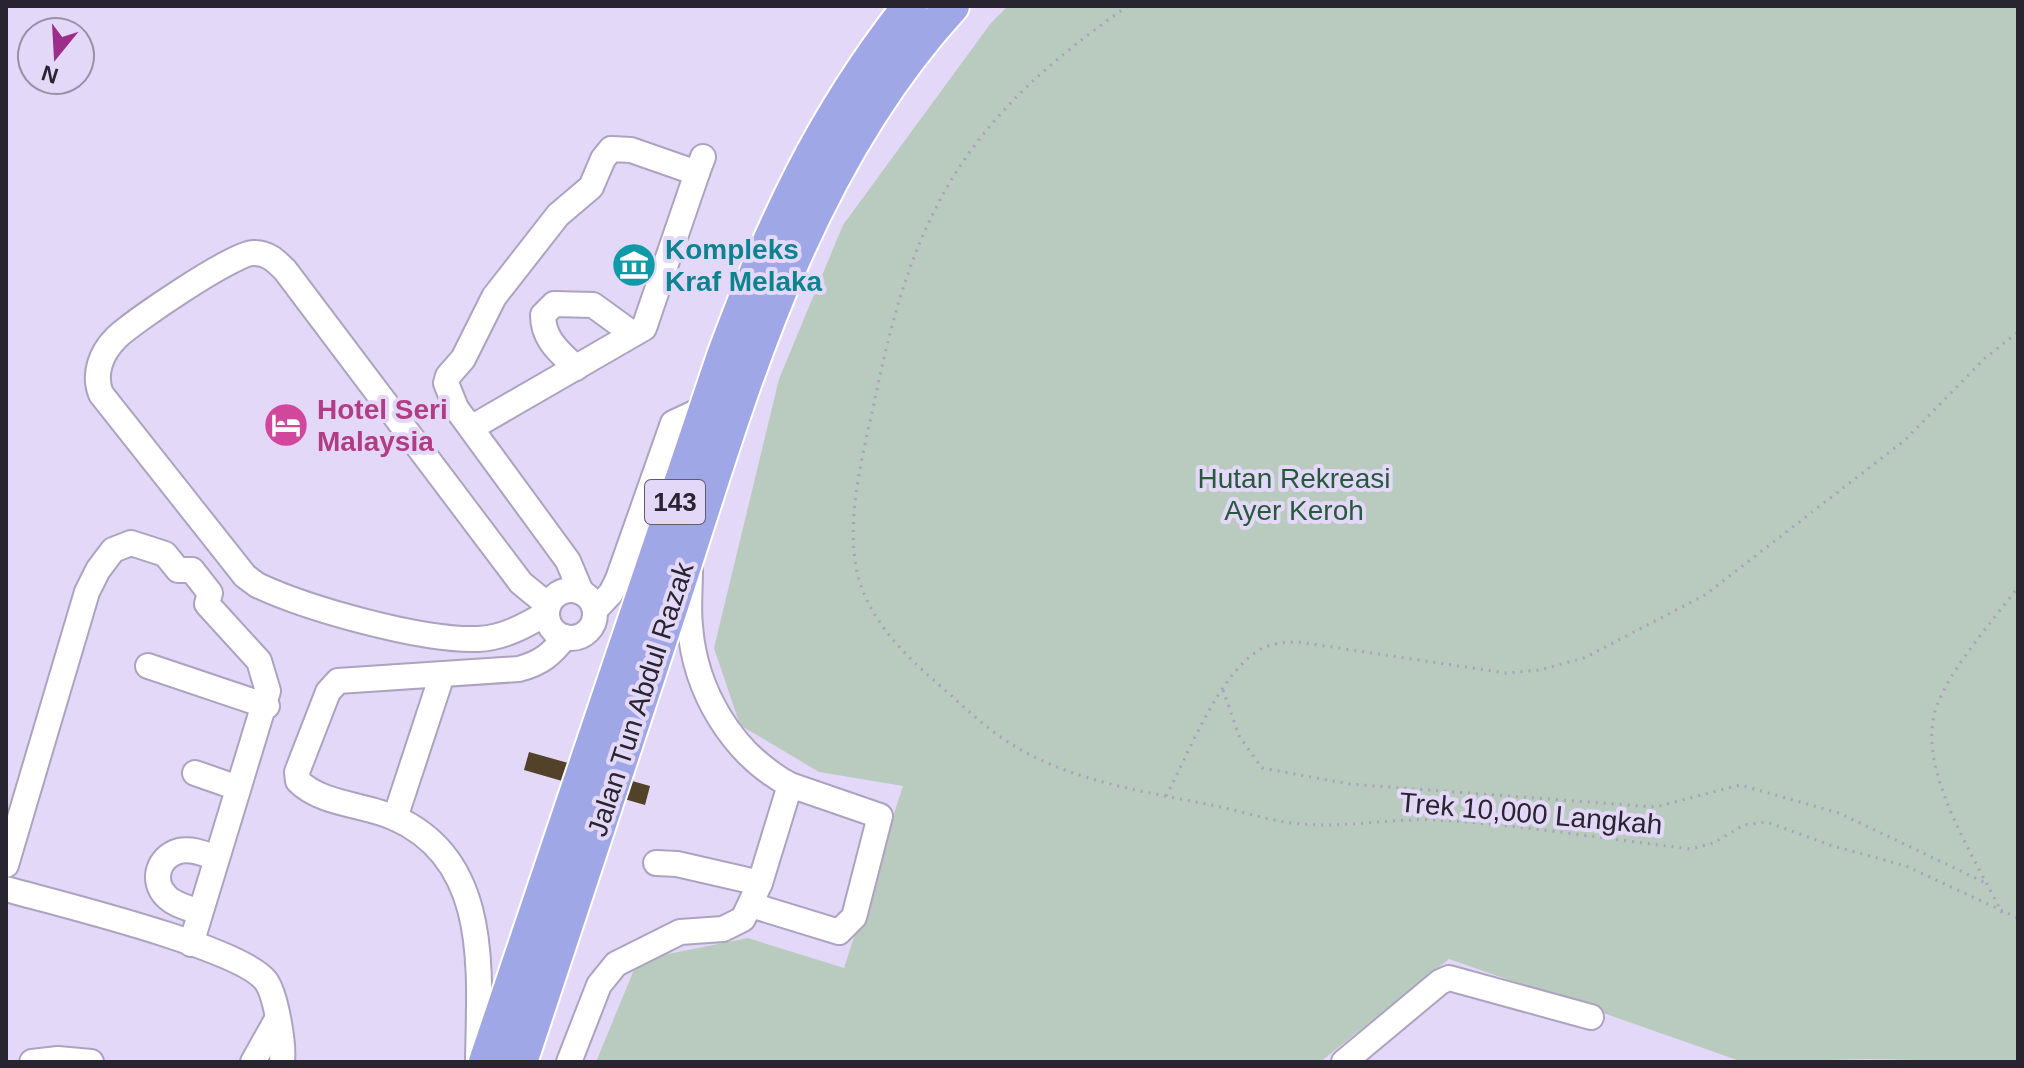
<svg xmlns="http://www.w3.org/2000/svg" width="2024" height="1068" viewBox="0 0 2024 1068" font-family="Arial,sans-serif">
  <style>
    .green { fill: #b8cbbe }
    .building { fill: #524229 }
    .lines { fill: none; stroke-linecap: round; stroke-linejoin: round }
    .minor-casing { stroke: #ada3c0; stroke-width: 28 }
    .highway-casing { stroke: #fff; stroke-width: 38 }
    .path { stroke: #aaa1ba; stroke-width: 3; stroke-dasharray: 2 6; stroke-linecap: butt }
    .minor { stroke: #fff; stroke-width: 24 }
    .highway { stroke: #a0a7e7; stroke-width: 34 }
    .labels { text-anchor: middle; stroke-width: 8; stroke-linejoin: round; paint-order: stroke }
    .shield { fill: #e3d8f7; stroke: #615b6c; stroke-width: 2 }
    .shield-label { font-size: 26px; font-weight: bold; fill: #292530 }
    .culture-label { font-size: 28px; font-weight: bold; fill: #0d838f; stroke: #e3d8f7; text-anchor: start }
    .hotel-label { font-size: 28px; font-weight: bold; fill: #b23c85; stroke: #e3d8f7; text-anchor: start }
    .park-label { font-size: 28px; fill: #265a3c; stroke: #e3d8f7 }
    .street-label { font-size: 28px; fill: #292530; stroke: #e3d8f7 }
  </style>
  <rect width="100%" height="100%" fill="#e3d8f7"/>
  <polygon class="green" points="1008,6 2018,6 2018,1062 1868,1059 1743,1062 1449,959 1320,1062 596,1062 638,960 748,938 844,968 903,786 819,772 740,725 714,648 779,379 843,225 991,23"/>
  <polygon class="building" points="529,752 650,786 645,805 524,770"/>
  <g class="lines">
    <g class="minor-casing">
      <g id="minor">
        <path d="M576,368C560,352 543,340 543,315L554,304L593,305L633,334"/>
        <polyline points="471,428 644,328 697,173"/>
        <circle cx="571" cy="614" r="24"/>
        <polyline points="581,592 568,561 456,408 446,383 448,376 463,359 494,297 558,215 591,187 603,159 611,149 631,150 697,173 703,157"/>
        <polyline points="595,610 611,593 618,579 673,423 707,407"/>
        <path d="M547,613C526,625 504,638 478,639C422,641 308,609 257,585L245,576L101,394C93,374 101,353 116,338C132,322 234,253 253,253C267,252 276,261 285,270L521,583L548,605"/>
        <polyline points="148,666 267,706"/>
        <polyline points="195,773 238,788"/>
        <polyline points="395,818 442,675"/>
        <polyline points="656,863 677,864 760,883"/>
        <polyline points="6,865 87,592 98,570 113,550 131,543 165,554 178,570 192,570 210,593 207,604 259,661 268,691 191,944"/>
        <path d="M6,889C56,903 238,947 265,980C276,993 284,1045 282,1062"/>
        <polyline points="751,905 839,932 854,917 880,816 790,785"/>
        <path d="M200,912C189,908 174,905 166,896C151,881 158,857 179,851C192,848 205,854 216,858"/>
        <polyline points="32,1062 58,1059 91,1062"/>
        <polyline points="253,1062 276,1021"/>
        <path d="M478,1062C479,974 492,861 395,818C365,804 322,805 298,781L297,772L328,692L338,681L519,669C541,663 551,655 565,637"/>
        <path d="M569,1062L599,985L616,964L680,932L723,929L743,919L760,883L790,785C732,754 695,691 690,626C688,607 690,588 690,570"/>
        <polyline points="1344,1062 1440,982 1449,978 1591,1017"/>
      </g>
    </g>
    <g class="highway-casing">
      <g id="highway">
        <path d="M486,1062L724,356C772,226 823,116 910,6"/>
        <path d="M520,1062C570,911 621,760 670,609C739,398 799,173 952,6"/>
      </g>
    </g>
    <g class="path">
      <path d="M1128,6C969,116 915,206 876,394C864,452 842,525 860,583C874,625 905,655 937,683C961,704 984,727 1011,744C1072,782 1147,792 1216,806C1244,812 1273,822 1302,824C1346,828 1392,818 1437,820C1522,825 1607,839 1691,849L1713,843L1744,825L1767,822L1830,845L1906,866L2018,918"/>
      <polyline points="1223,690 1239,736 1262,768 1349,784 1655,807 1740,785 1839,813 1988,884"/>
      <path d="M1166,796C1188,755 1220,671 1261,649C1273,643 1285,642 1298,642L1506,673L1540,670L1584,658L1705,595L1905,440L1984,359L2018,332"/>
      <path d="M2002,913C1976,860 1923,780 1933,720C1941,677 1992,623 2018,587"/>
    </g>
    <use href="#minor" class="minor"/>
    <use href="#highway" class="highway"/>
  </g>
  <defs>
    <g id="museum-disc" transform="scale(2.3)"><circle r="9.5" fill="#0f9aa8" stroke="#e3d8f7"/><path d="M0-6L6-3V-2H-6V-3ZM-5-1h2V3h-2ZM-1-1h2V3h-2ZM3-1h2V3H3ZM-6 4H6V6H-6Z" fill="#fff"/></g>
    <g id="hotel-disc" transform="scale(2.3)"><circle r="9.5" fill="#d1479c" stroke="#e3d8f7"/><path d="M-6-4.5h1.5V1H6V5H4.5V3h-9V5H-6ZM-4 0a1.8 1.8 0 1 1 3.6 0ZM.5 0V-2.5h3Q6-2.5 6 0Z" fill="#fff"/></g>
  </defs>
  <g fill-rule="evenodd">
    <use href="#museum-disc" x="634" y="265"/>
    <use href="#hotel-disc" x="286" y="425"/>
  </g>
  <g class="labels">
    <rect class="shield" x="645" y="480" width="60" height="44" rx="6"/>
    <g class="shield-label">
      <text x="675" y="511">143</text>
    </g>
    <g class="culture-label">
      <text x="665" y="259">Kompleks<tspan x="665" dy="32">Kraf Melaka</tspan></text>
    </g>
    <g class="hotel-label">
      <text x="317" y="419">Hotel Seri<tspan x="317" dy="32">Malaysia</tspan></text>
    </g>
    <g class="park-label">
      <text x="1294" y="488">Hutan Rekreasi<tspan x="1294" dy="32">Ayer Keroh</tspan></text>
    </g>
    <g class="street-label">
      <text transform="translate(640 699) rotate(-72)" y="10">Jalan Tun Abdul Razak</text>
      <text transform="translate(1531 813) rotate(5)" y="10">Trek 10,000 Langkah</text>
    </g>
  </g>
  <rect width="2024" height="1068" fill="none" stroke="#292530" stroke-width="16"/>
  <g transform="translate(56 56) rotate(198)"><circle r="38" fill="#e3d8f7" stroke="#9990a7" stroke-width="2"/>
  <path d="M0-6L14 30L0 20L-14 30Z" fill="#9e2d8a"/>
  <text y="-12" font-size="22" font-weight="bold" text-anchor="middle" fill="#292530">N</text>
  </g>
</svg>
